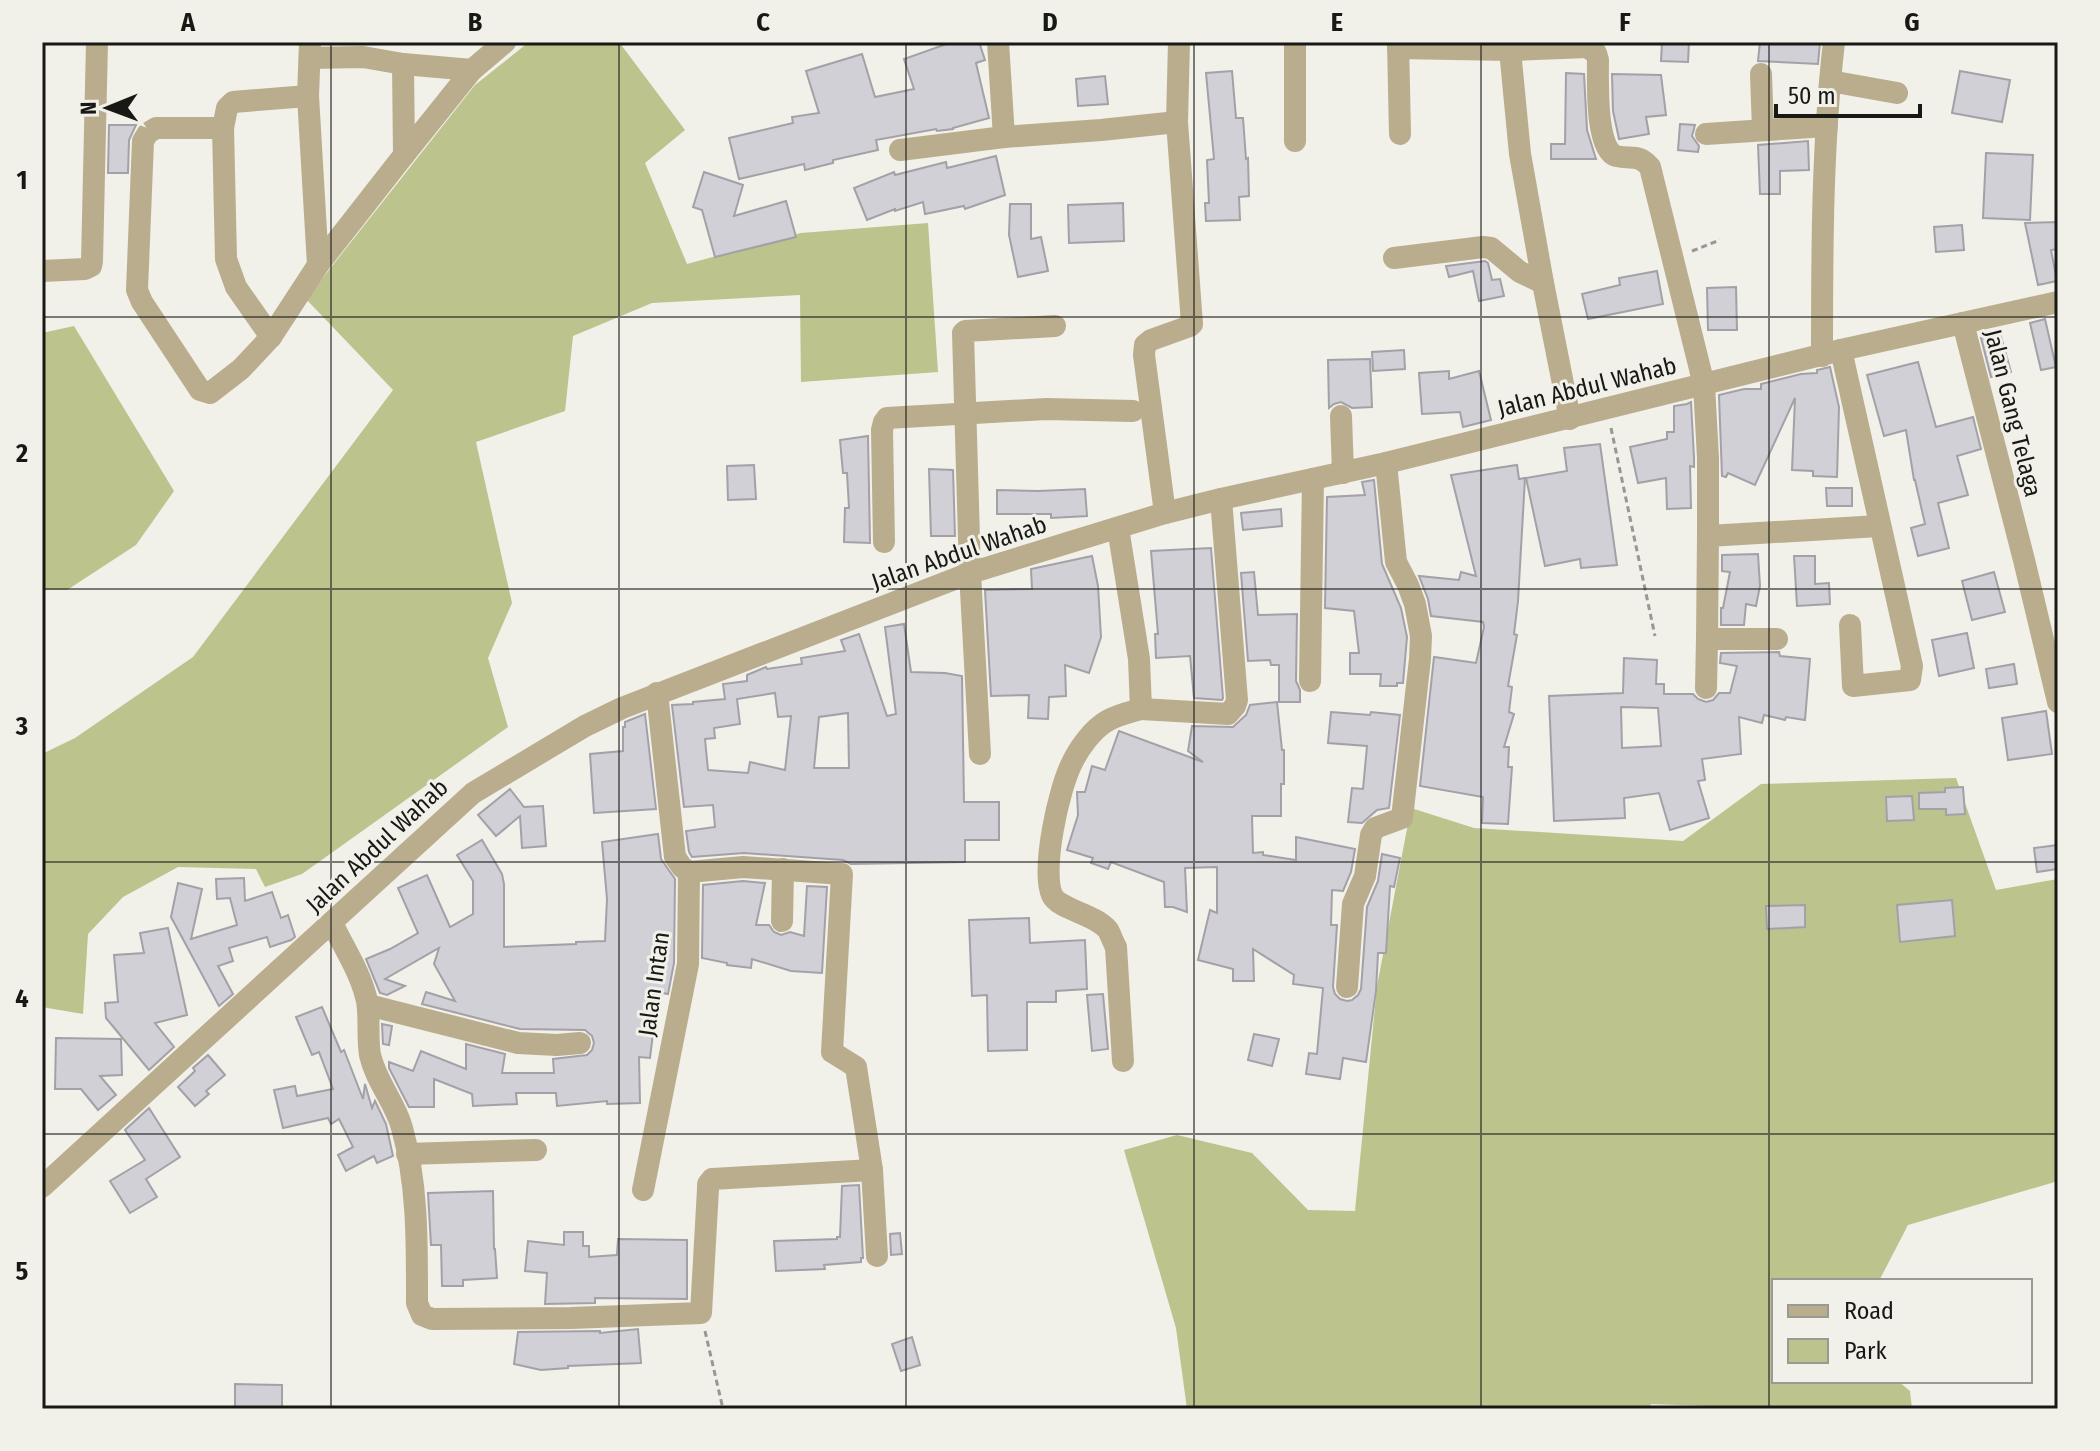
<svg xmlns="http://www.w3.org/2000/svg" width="2100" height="1451" viewBox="0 0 2100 1451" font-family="'Fira Sans Condensed',sans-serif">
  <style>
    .green { fill: #bdc38c }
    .building { fill: #d1d0d6; stroke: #a3a1a7; stroke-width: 2; fill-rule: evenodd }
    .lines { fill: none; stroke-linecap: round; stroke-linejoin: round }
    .path { stroke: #989792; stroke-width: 3; stroke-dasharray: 6 4; stroke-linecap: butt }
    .minor { stroke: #b9ad8d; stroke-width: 22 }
    .grid { fill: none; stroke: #181815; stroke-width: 2; stroke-opacity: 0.55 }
    .labels { text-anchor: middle; stroke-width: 6; stroke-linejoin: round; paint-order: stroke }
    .street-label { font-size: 24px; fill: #181815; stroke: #f1f0e9 }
    .neatline { fill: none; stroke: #181815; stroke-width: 3 }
    .grid-label { font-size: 26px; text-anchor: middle; font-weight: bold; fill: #181815 }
  </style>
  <rect width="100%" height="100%" fill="#f1f0e9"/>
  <g class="green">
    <polygon points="529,42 619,42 685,130 645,163 687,264 801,233 928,223 938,372 801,382 800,295 652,303 573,336 565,411 476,442 512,603 488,658 508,727 302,874 265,887 256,869 178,867 123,897 88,934 83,1014 42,1007 42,754 75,738 193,657 393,390 306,299 475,85"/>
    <polygon points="74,326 174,491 136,545 67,590 42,590 42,333"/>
    <polygon points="1956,778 1996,890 2058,879 2058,1181 1908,1225 1879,1281 1774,1281 1774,1381 1898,1381 1910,1391 1912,1409 1794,1409 1651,1404 1650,1409 1187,1409 1176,1328 1124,1150 1177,1135 1252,1153 1308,1210 1355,1211 1377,986 1411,808 1474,828 1683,841 1761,784"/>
  </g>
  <g class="building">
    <polygon points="952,42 979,42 985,60 976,63 989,118 953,128 953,129 937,131 936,129 876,140 878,150 833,160 833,163 805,170 804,164 739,179 729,138 793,123 792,117 819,113 806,71 862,54 875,97 914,89 904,59"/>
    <polygon points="1662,42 1689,42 1688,62 1661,61"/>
    <polygon points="1760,42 1820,42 1818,64 1758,61"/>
    <polygon points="1232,71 1236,118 1243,118 1246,159 1248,158 1249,196 1239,197 1240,220 1206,221 1205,203 1209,203 1207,160 1214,159 1206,73"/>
    <polygon points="1960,71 2010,80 2002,122 1952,113"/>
    <polygon points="1566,73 1584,74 1587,130 1596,159 1551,159 1551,144 1565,144"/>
    <polygon points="1612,74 1661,75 1666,115 1646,117 1649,134 1619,139 1613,111"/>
    <polygon points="1105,76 1108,104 1078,106 1076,79"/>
    <polygon points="1680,124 1695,125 1692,136 1699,146 1698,152 1678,150"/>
    <polygon points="109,125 136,125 129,140 128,173 108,173"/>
    <polygon points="1808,141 1809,170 1780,171 1780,194 1760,194 1758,145"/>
    <polygon points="1986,153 2033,155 2030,220 1983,218"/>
    <polygon points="996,156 1005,195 965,209 964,206 925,214 923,202 895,211 895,209 867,220 854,188 894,172 895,175 946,162 947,168"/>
    <polygon points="704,172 743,185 734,216 786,201 796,237 715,257 702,210 693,207"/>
    <polygon points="1123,203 1124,241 1069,243 1068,205"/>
    <polygon points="1010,204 1031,204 1031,239 1041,237 1048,271 1018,277 1009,235"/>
    <polygon points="2058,222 2058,249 2051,250 2057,281 2038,285 2025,223"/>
    <polygon points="1962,225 1964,250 1936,252 1934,227"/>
    <polygon points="1485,261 1488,263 1492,280 1500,279 1504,296 1479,301 1473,271 1449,277 1446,266"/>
    <polygon points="1657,271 1663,304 1588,319 1582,294 1620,285 1619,278"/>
    <polygon points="1736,287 1737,330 1708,330 1707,288"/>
    <polygon points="2045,319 2056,367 2041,370 2030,323"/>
    <polygon points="2000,333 2011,372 1991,377 1981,338"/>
    <polygon points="1404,350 1405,369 1373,371 1372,352"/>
    <polygon points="1370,359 1372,407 1352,408 1341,402 1334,404 1329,408 1328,360"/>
    <polygon points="1918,362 1936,427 1973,417 1981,449 1957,456 1968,495 1938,503 1949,548 1918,556 1911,528 1925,524 1915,480 1914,480 1906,430 1884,436 1867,375"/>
    <polygon points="1830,367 1839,407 1837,477 1813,476 1813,471 1792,470 1795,398 1755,485 1728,473 1726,477 1722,476 1719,395 1744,389 1761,389 1761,384 1801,374 1817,373 1817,370"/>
    <polygon points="1449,371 1449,379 1479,371 1491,420 1463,427 1460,412 1422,414 1419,373"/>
    <polygon points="1691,402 1694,458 1694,467 1690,466 1691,508 1667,509 1666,478 1638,483 1630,447 1667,439 1667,432 1674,432 1674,406 1687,404"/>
    <polygon points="868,436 870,543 844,542 845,508 849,508 847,473 843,473 840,440"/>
    <polygon points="1600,444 1617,565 1581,568 1580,559 1545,566 1526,478 1567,471 1564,448"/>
    <polygon points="754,465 756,499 728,500 727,466"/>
    <polygon points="1517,465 1519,479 1525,478 1518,601 1514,634 1517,635 1508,686 1512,687 1509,712 1514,714 1504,747 1509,747 1508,767 1512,767 1508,824 1482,823 1483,797 1420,786 1434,657 1476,663 1484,627 1483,622 1431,616 1428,599 1419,576 1459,580 1461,572 1476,576 1451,475"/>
    <polygon points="929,469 953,470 955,536 931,536"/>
    <polygon points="1374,480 1382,564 1401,608 1407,637 1403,683 1397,683 1397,686 1380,686 1381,674 1350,674 1350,653 1359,653 1354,611 1325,608 1327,497 1365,495 1362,482"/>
    <polygon points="1826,488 1852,488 1852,506 1827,506"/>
    <polygon points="1085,489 1087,516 1051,518 1051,514 997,514 997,490 1038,491"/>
    <polygon points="1281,509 1282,526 1243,530 1241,513"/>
    <polygon points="1211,548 1223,698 1222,700 1194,698 1190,656 1156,658 1155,634 1158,634 1151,551"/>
    <polygon points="1758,554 1760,586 1756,606 1746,604 1744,625 1721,625 1721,608 1723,608 1730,572 1722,571 1722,555"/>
    <polygon points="1092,556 1098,586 1101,637 1089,673 1065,665 1066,696 1049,697 1048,719 1028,718 1029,695 991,696 985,590 1032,589 1031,569"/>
    <polygon points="1794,556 1815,556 1815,584 1829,583 1830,604 1797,606"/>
    <polygon points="1254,572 1258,615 1297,614 1296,681 1300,690 1300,702 1279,702 1279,665 1271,665 1270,660 1248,661 1241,573"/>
    <polygon points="1994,572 2005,612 1972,620 1962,581"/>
    <path d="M904,624L911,672L945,673L962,676L964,802H999V840H965V862L851,864L843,860L744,853L692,857L689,852L686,831L715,827L713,805L684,807L672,705L693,704V702L725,699L723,684L747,681V675L766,667L767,669L802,664L801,658L845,651L841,640L859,634L887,716L896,714L885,627ZM775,693L778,717L791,716L785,770L750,762L748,773L708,770L705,739L715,738L714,728L740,724L737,699ZM848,713L849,768H814L819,717Z"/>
    <polygon points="1967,633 1974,668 1939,676 1932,640"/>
    <path d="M1779,652L1780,656L1810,659L1805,720L1786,717L1785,720L1764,715L1762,723L1739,717L1741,754L1702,759L1705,780L1698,781L1709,818L1670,830L1659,793L1624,798L1625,818L1554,821L1549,696L1623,693L1624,658L1657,660L1656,684H1664V694H1693L1698,699L1706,702L1713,700L1719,693H1730L1737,666L1720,663L1721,653ZM1621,707L1658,708L1661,746L1622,748Z"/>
    <polygon points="2014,664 2017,684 1989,688 1986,669"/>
    <polygon points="1277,702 1282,750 1284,750 1284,784 1281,784 1281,816 1252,816 1253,853 1263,852 1263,855 1296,860 1296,837 1355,849 1351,872 1343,891 1332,890 1331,925 1337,925 1333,987 1335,994 1340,999 1347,1001 1352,1000 1358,995 1361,989 1367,907 1378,881 1382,854 1400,858 1394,887 1390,886 1386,953 1378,953 1376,991 1366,1062 1343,1058 1340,1079 1306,1074 1309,1053 1317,1054 1323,988 1293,984 1294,975 1253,949 1254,981 1233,981 1233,969 1198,960 1210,910 1217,913 1217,867 1185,868 1187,912 1173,907 1165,907 1164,882 1111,862 1108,869 1091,863 1093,858 1067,850 1078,815 1077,792 1085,792 1092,766 1105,770 1119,731 1203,762 1188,751 1192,726 1233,727 1246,715 1250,705"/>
    <polygon points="2046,711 2052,754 2008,760 2002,718"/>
    <polygon points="1331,712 1370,715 1371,712 1400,715 1389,808 1377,810 1362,823 1348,822 1352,788 1363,789 1367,746 1328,743"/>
    <polygon points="645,714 656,809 594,813 590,754 623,751 623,727 625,727 625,722"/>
    <polygon points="1963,787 1965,814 1946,815 1946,809 1919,809 1919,793 1945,792 1945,788"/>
    <polygon points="510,789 524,807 543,806 546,846 522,848 520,816 496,836 478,815"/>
    <polygon points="1912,796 1914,820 1887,821 1886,797"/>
    <polygon points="658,834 661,859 675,879 674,963 668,994 662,993 659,1009 656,1009 650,1058 639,1057 640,1103 607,1104 607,1101 557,1106 556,1093 516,1093 517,1104 473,1106 472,1094 434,1079 434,1107 409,1107 389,1068 389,1062 413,1071 421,1051 466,1069 466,1044 505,1054 502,1073 554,1073 553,1059 587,1055 592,1050 594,1043 592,1036 585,1030 520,1029 422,1004 426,992 455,1001 434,964 439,948 385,979 405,986 387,995 380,993 366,959 390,949 418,933 398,888 427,875 450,927 473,914 473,881 457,855 482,840 502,874 504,884 504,947 576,944 576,942 605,941 607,899 602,842"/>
    <polygon points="2058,845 2058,869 2037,872 2034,848"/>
    <polygon points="244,878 245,901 272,892 281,918 288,915 295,937 291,940 270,947 267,937 229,948 233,961 218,966 233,994 219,1006 171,917 178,883 202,889 191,939 237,925 230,898 217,899 216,879"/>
    <polygon points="743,881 765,883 756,925 769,925 774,932 781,935 790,932 804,936 807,886 827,887 822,973 791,971 752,959 751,968 727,965 727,963 702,958 703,885"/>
    <polygon points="1952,900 1955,936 1900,942 1897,905"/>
    <polygon points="1805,905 1805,927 1767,929 1766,906"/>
    <polygon points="1029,918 1030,943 1085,940 1087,989 1056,991 1056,1002 1027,1002 1027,1050 988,1051 987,995 972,996 969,920"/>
    <polygon points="168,928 187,1015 155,1023 174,1047 149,1070 106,1018 105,1003 118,1002 114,955 144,953 140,933"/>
    <polygon points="1103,994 1108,1049 1092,1051 1087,995"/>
    <polygon points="322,1007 341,1052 344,1050 363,1099 365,1084 372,1108 375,1101 386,1124 393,1156 377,1163 374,1156 346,1171 338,1155 353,1147 339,1119 331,1124 328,1118 283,1128 274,1090 295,1086 297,1096 333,1089 319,1052 312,1055 296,1017"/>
    <polygon points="382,1024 392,1026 389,1045 383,1044"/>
    <polygon points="1254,1034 1279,1039 1272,1066 1248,1060"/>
    <polygon points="56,1038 121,1039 122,1075 100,1076 116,1095 98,1110 81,1089 55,1089"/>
    <polygon points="208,1055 225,1075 206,1091 209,1094 195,1106 178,1087 195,1071 193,1068"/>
    <polygon points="149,1108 180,1157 146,1179 157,1197 130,1213 110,1181 145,1160 125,1130"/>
    <polygon points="859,1185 863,1258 861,1258 861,1262 824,1265 825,1269 776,1271 774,1241 837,1239 837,1237 840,1237 842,1186"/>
    <polygon points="493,1191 494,1249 495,1249 497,1278 463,1280 463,1286 442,1286 441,1245 431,1245 428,1193"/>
    <polygon points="564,1232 583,1232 583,1246 589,1246 589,1257 617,1255 618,1239 687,1240 687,1299 595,1298 595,1303 545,1304 547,1273 525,1271 528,1241 564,1245"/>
    <polygon points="900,1233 902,1254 891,1255 890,1234"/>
    <polygon points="638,1329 641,1363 568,1366 568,1368 541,1370 514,1364 518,1332 600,1331 600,1333"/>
    <polygon points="912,1337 920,1365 901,1371 892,1344"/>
    <polygon points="235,1384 282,1385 282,1409 235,1409"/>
  </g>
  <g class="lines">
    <g class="path">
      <polyline points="1692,251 1720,240"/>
      <polyline points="1611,428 1655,636"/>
      <polyline points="705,1331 723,1409"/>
    </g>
    <g class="minor">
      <polyline points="310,42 308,96 318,265"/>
      <polyline points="998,42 1004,137 1101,130 1177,122"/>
      <polyline points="1398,42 1400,134"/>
      <path d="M1398,48L1510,50L1587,47L1596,53L1598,60C1598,78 1595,150 1616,156C1631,160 1638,153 1650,167L1704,385L1708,458V536L1879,526"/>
      <polyline points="1510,50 1520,154 1543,283 1570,419"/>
      <polyline points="310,58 363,57 403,64 472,70"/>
      <polyline points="403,64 404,155"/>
      <polyline points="1761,74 1763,130"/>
      <polyline points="1830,81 1897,93"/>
      <polyline points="223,128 156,128 148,133 143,141 137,290 142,302 200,390 210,393 241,369 271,337 318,265 404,155 472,70 505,42"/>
      <polyline points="1706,134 1827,126"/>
      <polyline points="1295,141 1295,42"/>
      <polyline points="900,150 1004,137"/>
      <polyline points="1394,258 1483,247 1491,248 1520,272 1543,283"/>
      <polyline points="42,271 85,269 91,266 92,261 97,42"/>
      <polyline points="1963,323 2024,560 2058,702"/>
      <polyline points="271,337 236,287 226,259 223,128 227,108 233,102 308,96"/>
      <polyline points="1841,350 1912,666 1910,680 1853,686 1850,625"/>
      <path d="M1822,356C1822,252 1822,146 1834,42"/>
      <polyline points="1341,416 1343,473"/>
      <polyline points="1165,513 1144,355 1145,345 1151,340 1190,326 1192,324 1177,122 1179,42"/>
      <path d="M1118,528L1139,659L1141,709C1130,712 1117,715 1107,721C1093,729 1079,748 1072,763C1059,788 1041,869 1052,895C1059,910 1094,913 1108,930C1111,935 1113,942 1116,947L1123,1061"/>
      <polyline points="1708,536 1707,639 1777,639"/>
      <polyline points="884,542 882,430 884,422 887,418 1046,409 1133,411"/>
      <polyline points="1310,681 1313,479"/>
      <polyline points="1706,688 1707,639"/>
      <polyline points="1141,709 1228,714 1235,706 1237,700 1221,499"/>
      <polyline points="980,754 970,573 963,333 965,331 1055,326"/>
      <polyline points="782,921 783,869"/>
      <path d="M332,923C344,948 361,973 367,1001C370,1018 367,1037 370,1055C376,1082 395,1102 402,1128C418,1185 417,1244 417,1303L422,1315L432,1319L571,1318L701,1313L708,1189V1184L712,1179L872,1170L856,1067L832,1052L842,874L743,867L689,872"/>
      <polyline points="1347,987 1353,904 1365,876 1371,835 1375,828 1402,818 1420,659 1421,636 1415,604 1408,585 1396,562 1386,463"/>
      <polyline points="368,1005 518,1043 557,1045 580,1043"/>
      <polyline points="407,1154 536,1150"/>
      <polyline points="872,1170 877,1256"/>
      <polyline points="42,1187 473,793 585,726 622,708 970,573 1165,513 1221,499 1386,463 1841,350 2058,302"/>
      <polyline points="643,1190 688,964 689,872 682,867 675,857 657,693"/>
    </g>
  </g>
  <path class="grid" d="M331,42V1409M619,42V1409M906,42V1409M1194,42V1409M1481,42V1409M1769,42V1409M42,317H2058M42,589H2058M42,862H2058M42,1134H2058"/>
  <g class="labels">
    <g class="street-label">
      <text transform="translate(1587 387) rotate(-14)" y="8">Jalan Abdul Wahab</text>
      <text transform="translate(2013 413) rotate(76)" y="8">Jalan Gang Telaga</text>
      <text transform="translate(959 553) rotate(-19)" y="8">Jalan Abdul Wahab</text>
      <text transform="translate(377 846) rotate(-43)" y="8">Jalan Abdul Wahab</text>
      <text transform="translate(654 984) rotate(-82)" y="8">Jalan Intan</text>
    </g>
  </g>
  <rect width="2100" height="1451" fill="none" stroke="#f1f0e9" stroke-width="88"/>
  <rect x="1772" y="1279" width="260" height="104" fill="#f1f0e9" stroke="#9a9a94" stroke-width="2"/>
  <rect x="1788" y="1305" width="40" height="12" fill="#b9ad8d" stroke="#9a9a94" stroke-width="2"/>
  <text x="1844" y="1319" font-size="24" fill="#181815">Road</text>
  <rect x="1788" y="1339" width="40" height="24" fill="#bdc38c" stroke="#9a9a94" stroke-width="2"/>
  <text x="1844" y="1359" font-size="24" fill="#181815">Park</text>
  <g transform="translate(108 108) rotate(269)" stroke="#f1f0e9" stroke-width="6" paint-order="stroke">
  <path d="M0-6L14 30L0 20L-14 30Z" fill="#181815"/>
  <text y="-12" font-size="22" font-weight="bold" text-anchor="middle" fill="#181815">N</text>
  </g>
  <path d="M1776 104v12h144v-12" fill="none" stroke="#181815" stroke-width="4"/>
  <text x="1788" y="104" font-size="24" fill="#181815" stroke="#f1f0e9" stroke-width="6" paint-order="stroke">50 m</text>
  <rect x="44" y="44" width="2012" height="1363" class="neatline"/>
  <g class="grid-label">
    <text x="188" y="31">A</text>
    <text x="475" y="31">B</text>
    <text x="763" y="31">C</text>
    <text x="1050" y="31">D</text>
    <text x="1337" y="31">E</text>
    <text x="1625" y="31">F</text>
    <text x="1912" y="31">G</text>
    <text x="22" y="189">1</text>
    <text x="22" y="462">2</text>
    <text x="22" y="735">3</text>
    <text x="22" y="1007">4</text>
    <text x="22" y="1280">5</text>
  </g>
</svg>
